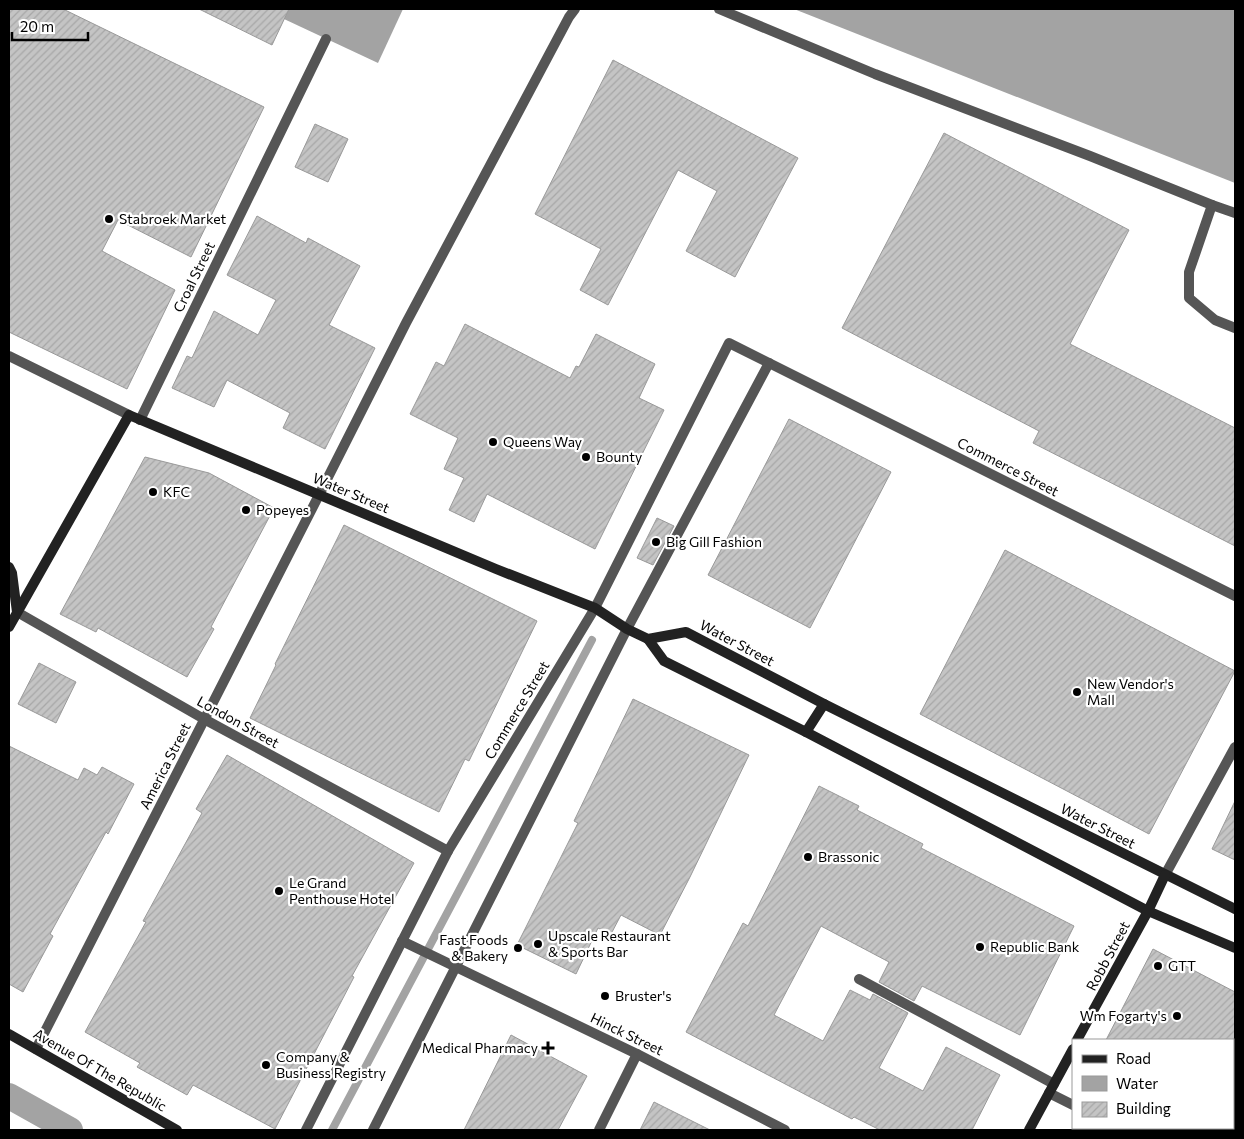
<svg xmlns="http://www.w3.org/2000/svg" width="1244" height="1139" viewBox="0 0 1244 1139" font-family="Commissioner,sans-serif">
  <style>
    .water { fill: #a3a3a3 }
    .lines { fill: none; stroke-linecap: round; stroke-linejoin: round }
    .stream { stroke: #a3a3a3; stroke-width: 8 }
    .canal { stroke: #a3a3a3; stroke-width: 26 }
    .building { fill: url(#building-hatch); stroke: #999 }
    .lane { stroke: #555; stroke-width: 10 }
    .street { stroke: #555; stroke-width: 10 }
    .secondary { stroke: #222; stroke-width: 10 }
    .poi-dot { fill: #000; stroke: #fff; stroke-width: 2 }
    .labels { text-anchor: middle; stroke-width: 4.5; stroke-linejoin: round; paint-order: stroke }
    .poi-label { font-size: 14px; fill: #000; stroke: #fff; text-anchor: start }
    .street-label { font-size: 14px; fill: #000; stroke: #fff }
  </style>
  <defs>
    <pattern id="building-hatch" width="6" height="6" patternUnits="userSpaceOnUse" patternTransform="scale(1.25)"><rect width="6" height="6" fill="#c4c4c4"/><path d="M-1 1l2-2M0 6l6-6M5 7l2-2" fill="none" stroke="#a7a7a7"/></pattern>
  </defs>
  <rect width="100%" height="100%" fill="#fff"/>
  <g class="water">
    <polygon points="289,9 403,9 378,63 284,19"/>
    <polygon points="794,9 1235,9 1235,183"/>
  </g>
  <g class="lines">
    <polyline class="stream" points="332,1130 592,640"/>
    <polyline class="canal" points="9,1096 70,1130"/>
  </g>
  <g class="building">
    <polygon points="9,9 63,9 264,107 191,257 118,220 102,251 175,290 127,389 9,332"/>
    <polygon points="199,9 289,9 272,45"/>
    <polygon points="613,60 798,158 735,277 686,251 717,191 678,170 608,305 580,290 601,249 535,214"/>
    <polygon points="315,124 348,139 328,182 295,167"/>
    <polygon points="944,133 1129,230 1070,344 1235,428 1235,546 1033,443 1039,431 842,328"/>
    <polygon points="257,216 306,243 308,238 360,266 329,325 375,348 325,449 283,428 290,413 227,380 214,407 172,388 187,356 192,358 214,311 258,335 276,300 227,275"/>
    <polygon points="465,324 570,378 576,366 579,367 596,334 655,364 639,398 664,410 595,549 487,494 474,522 449,510 464,478 444,469 458,438 410,414 436,362 444,366"/>
    <polygon points="789,419 891,472 810,628 708,575"/>
    <polygon points="145,457 209,473 274,508 211,627 214,629 187,677 98,628 96,632 60,614"/>
    <polygon points="657,518 674,526 653,565 637,558"/>
    <polygon points="344,525 537,621 469,761 465,759 439,812 250,718 276,665 275,664"/>
    <polygon points="1005,550 1235,671 1149,834 920,714"/>
    <polygon points="39,663 76,682 56,723 18,704"/>
    <polygon points="633,699 749,755 690,877 660,935 621,915 611,934 598,928 576,974 517,945 578,823 574,821"/>
    <polygon points="9,746 78,780 84,768 97,775 102,767 134,784 108,834 106,832 50,934 53,936 23,992 9,984"/>
    <polygon points="227,755 414,863 352,976 354,977 275,1129 193,1085 187,1095 137,1067 140,1063 85,1032 146,922 143,921 202,813 196,809"/>
    <polygon points="819,786 859,806 857,810 923,844 921,848 1074,926 1020,1035 922,986 914,1001 879,982 889,962 821,926 774,1015 823,1041 850,990 870,1000 873,994 908,1013 879,1068 923,1091 946,1047 1000,1075 972,1130 880,1130 854,1117 852,1119 686,1032 743,923 748,926"/>
    <polygon points="1235,801 1235,860 1212,849"/>
    <polygon points="1153,949 1235,992 1235,1040 1106,1040"/>
    <polygon points="511,1035 587,1076 558,1130 464,1130"/>
    <polygon points="654,1102 710,1130 640,1130"/>
  </g>
  <g class="lines">
    <g class="lane">
      <polyline points="719,9 875,74 1090,156 1212,205 1189,272 1189,298 1215,320 1235,328"/>
      <polyline points="1212,205 1235,213"/>
      <polyline points="319,495 406,323 569,17 575,9"/>
      <polyline points="859,979 1054,1084"/>
    </g>
    <g class="street">
      <polyline points="9,356 129,415"/>
      <polyline points="140,420 326,39"/>
      <polyline points="17,612 204,719 448,851"/>
      <polyline points="1165,875 1235,747"/>
      <polyline points="402,941 637,1054 785,1130"/>
      <polyline points="36,1049 319,495"/>
      <polyline points="1049,1093 1073,1105"/>
      <polyline points="1116,1128 1120,1130"/>
      <polyline points="306,1130 448,851 595,608 729,343 1235,596"/>
      <polyline points="373,1130 627,629 769,363"/>
      <polyline points="599,1130 637,1054"/>
    </g>
    <g class="secondary">
      <polyline points="9,567 12,573 17,612"/>
      <polyline points="9,627 129,415 496,569 595,608 627,629 648,639 686,632 824,704 1235,909"/>
      <polyline points="648,639 664,661 806,732 1148,911 1235,948"/>
      <polyline points="806,732 824,704"/>
      <polyline points="9,1034 177,1130"/>
      <polyline points="1077,1040 1148,911 1165,875"/>
      <polyline points="1029,1130 1073,1049"/>
    </g>
  </g>
  <g class="poi-dot">
    <circle cx="109" cy="219" r="5"/>
    <circle cx="493" cy="442" r="5"/>
    <circle cx="586" cy="457" r="5"/>
    <circle cx="153" cy="492" r="5"/>
    <circle cx="246" cy="510" r="5"/>
    <circle cx="656" cy="542" r="5"/>
    <circle cx="1077" cy="692" r="5"/>
    <circle cx="808" cy="857" r="5"/>
    <circle cx="279" cy="891" r="5"/>
    <circle cx="538" cy="944" r="5"/>
    <circle cx="980" cy="947" r="5"/>
    <circle cx="518" cy="948" r="5"/>
    <circle cx="1158" cy="966" r="5"/>
    <circle cx="605" cy="996" r="5"/>
    <circle cx="1177" cy="1016" r="5"/>
    <path d="M545.5 1040.5h5v5h5v5h-5v5h-5v-5h-5v-5h5z"/>
    <circle cx="266" cy="1065" r="5"/>
  </g>
  <g class="labels">
    <g class="poi-label">
      <text x="119" y="224">Stabroek Market</text>
      <text x="503" y="447">Queens Way</text>
      <text x="596" y="462">Bounty</text>
      <text x="163" y="497">KFC</text>
      <text x="256" y="515">Popeyes</text>
      <text x="666" y="547">Big Gill Fashion</text>
      <text x="1087" y="689">New Vendor's<tspan x="1087" dy="16">Mall</tspan></text>
      <text x="818" y="862">Brassonic</text>
      <text x="289" y="888">Le Grand<tspan x="289" dy="16">Penthouse Hotel</tspan></text>
      <text x="548" y="941">Upscale Restaurant<tspan x="548" dy="16">&amp; Sports Bar</tspan></text>
      <text x="508" y="945" text-anchor="end">Fast Foods<tspan x="508" dy="16">&amp; Bakery</tspan></text>
      <text x="990" y="952">Republic Bank</text>
      <text x="1168" y="971">GTT</text>
      <text x="615" y="1001">Bruster's</text>
      <text x="1167" y="1021" text-anchor="end">Wm Fogarty's</text>
      <text x="538" y="1053" text-anchor="end">Medical Pharmacy</text>
      <text x="276" y="1062">Company &amp;<tspan x="276" dy="16">Business Registry</tspan></text>
    </g>
    <g class="street-label">
      <text transform="translate(194 277) rotate(-64)" y="5">Croal Street</text>
      <text transform="translate(1008 467) rotate(27)" y="5">Commerce Street</text>
      <text transform="translate(351 493) rotate(23)" y="5">Water Street</text>
      <text transform="translate(737 643) rotate(28)" y="5">Water Street</text>
      <text transform="translate(517 710) rotate(-59)" y="5">Commerce Street</text>
      <text transform="translate(238 722) rotate(29)" y="5">London Street</text>
      <text transform="translate(165 766) rotate(-63)" y="5">America Street</text>
      <text transform="translate(1098 826) rotate(27)" y="5">Water Street</text>
      <text transform="translate(1108 956) rotate(-62)" y="5">Robb Street</text>
      <text transform="translate(627 1034) rotate(26)" y="5">Hinck Street</text>
      <text transform="translate(100 1070) rotate(30)" y="5">Avenue Of The Republic</text>
    </g>
  </g>
  <rect width="1244" height="1139" fill="none" stroke="#000000" stroke-width="20"/>
  <rect x="1072" y="1039" width="162" height="90" fill="#ffffff" stroke="#999999"/>
  <rect x="1082" y="1055" width="25" height="8" fill="#222222" stroke="#999999"/>
  <text x="1116" y="1064" font-size="15" fill="#000000">Road</text>
  <rect x="1082" y="1076" width="25" height="15" fill="#a3a3a3" stroke="#999999"/>
  <text x="1116" y="1089" font-size="15" fill="#000000">Water</text>
  <rect x="1082" y="1102" width="25" height="15" fill="url(#building-hatch)" stroke="#999999"/>
  <text x="1116" y="1114" font-size="15" fill="#000000">Building</text>
  <path d="M12 32v8h76v-8" fill="none" stroke="#000000" stroke-width="2.5"/>
  <text x="20" y="32" font-size="15" fill="#000000" stroke="#ffffff" stroke-width="4" paint-order="stroke">20 m</text>
</svg>
